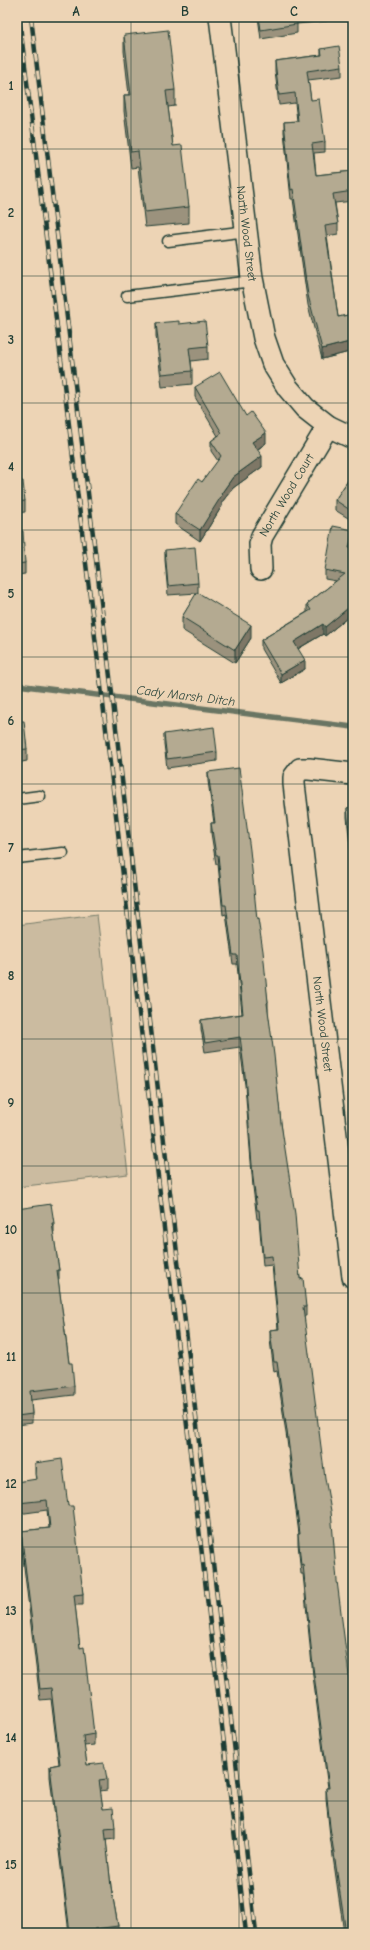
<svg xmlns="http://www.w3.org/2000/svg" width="370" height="1950" viewBox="0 0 370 1950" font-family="'Comic Neue',sans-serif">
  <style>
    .green { fill: #cbbba0; stroke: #757c6a }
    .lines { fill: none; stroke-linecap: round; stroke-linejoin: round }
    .stream { stroke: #697463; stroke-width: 5.5 }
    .service-casing { stroke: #1f3d34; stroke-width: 13 }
    .minor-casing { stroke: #1f3d34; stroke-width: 24 }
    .service { stroke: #edd4b5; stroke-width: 10 }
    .minor { stroke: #edd4b5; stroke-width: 21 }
    .rail-casing { stroke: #1f3d34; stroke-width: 4.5 }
    .rail { stroke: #edd4b5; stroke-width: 3; stroke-dasharray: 9; stroke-linecap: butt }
    .wall { fill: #9b927d; stroke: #1f3d34 }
    .shaded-wall { fill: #7e7766; stroke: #1f3d34 }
    .building { fill: #b4aa91; stroke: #1f3d34 }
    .grid { fill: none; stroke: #1f3d34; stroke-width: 1; stroke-opacity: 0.55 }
    .labels { text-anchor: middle; stroke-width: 3.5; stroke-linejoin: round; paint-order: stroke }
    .street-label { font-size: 12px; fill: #1f3d34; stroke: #edd4b5 }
    .water-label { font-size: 13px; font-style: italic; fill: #324b40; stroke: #edd4b5 }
    .neatline { fill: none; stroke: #1f3d34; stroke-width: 1.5 }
    .grid-label { font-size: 13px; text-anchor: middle; font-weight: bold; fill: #1f3d34 }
  </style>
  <rect width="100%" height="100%" fill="#edd4b5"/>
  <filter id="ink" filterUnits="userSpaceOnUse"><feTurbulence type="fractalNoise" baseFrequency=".025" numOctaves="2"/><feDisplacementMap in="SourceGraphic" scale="8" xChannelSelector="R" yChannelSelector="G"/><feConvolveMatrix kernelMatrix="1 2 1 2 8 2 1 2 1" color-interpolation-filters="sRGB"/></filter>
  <g filter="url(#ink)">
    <polygon class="green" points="97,915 128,1174 17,1187 17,925"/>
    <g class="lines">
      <polyline class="stream" points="17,685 353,727"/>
      <g class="service-casing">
        <g id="service">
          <polyline points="168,241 247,231"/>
          <polyline points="127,296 253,281"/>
          <polyline points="17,799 40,796"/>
          <polyline points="17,858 63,853"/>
        </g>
      </g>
      <g class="minor-casing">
        <g id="minor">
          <path id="s1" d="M220,17L252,278L264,338L273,364L288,388L305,408L328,426L353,438"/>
          <path id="s2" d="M261,569L260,544L262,536L328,426"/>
          <path id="s3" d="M353,774L309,769H300L294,777V784L353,1277"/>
        </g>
      </g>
      <use href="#service" class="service"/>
      <use href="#minor" class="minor"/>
      <g class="rail-casing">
        <g id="rail">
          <polyline points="19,17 101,686 246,1933"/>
          <polyline points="31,17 111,685 256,1933"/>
        </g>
      </g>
      <use href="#rail" class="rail"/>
    </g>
    <g class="wall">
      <polygon points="258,17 327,17 327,21 297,24 297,33 261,39"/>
      <polygon points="124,35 175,90 175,106 168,107 173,146 189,207 189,223 145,227 138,167 131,168 124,111 124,95 129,95 124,51"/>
      <polygon points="321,49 342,66 342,76 308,80 311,100 325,142 325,152 314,153 316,175 353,171 353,201 335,203 338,224 338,234 327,236 338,317 353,314 353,351 322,359 308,305 293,199 291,199 284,132 284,122 297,121 295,103 279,105 275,71 275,61 321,55"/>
      <polygon points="156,323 179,324 208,346 208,359 191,361 192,371 192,384 162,387 156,336"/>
      <polygon points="195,387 246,416 266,443 257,450 262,467 233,488 222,502 222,506 200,541 175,524 175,514 202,482 218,461 211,451 211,441 218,436 195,397"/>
      <polygon points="353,473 353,521 335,510 335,500"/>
      <polygon points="17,482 25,501 25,512 17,513"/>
      <polygon points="17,532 25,563 25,574 17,575"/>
      <polygon points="353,539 351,548 353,549 353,586 351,595 353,597 353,613 325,636 323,634 298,649 305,669 281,683 261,649 261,640 307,612 307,604 336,581 325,579 325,570"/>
      <polygon points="165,550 198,583 198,593 251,638 235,663 182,630 182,617 197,593 168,595 165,560"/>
      <polygon points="17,721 27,749 27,761 17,763"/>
      <polygon points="164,734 217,752 217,761 167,768 164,744"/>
      <polygon points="208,772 257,920 268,1002 268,1012 281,1123 300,1279 306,1307 306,1316 304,1316 353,1933 344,1933 330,1836 326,1798 326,1788 328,1788 313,1676 303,1574 301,1574 298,1543 298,1534 299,1534 287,1440 277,1371 274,1372 270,1340 270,1330 278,1329 272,1265 263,1266 259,1219 257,1219 253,1187 245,1085 240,1047 205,1052 201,1029 201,1020 242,1014 237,964 233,964 226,914 223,915 218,864 216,864 211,833 211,823 214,823 208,781"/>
      <polygon points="353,807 353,876 347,817 347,808"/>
      <polygon points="17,1209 54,1223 54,1232 53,1232 59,1270 59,1279 58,1279 69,1363 74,1386 74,1395 31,1400 32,1414 32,1423 17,1425"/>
      <polygon points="35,1463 68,1506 83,1594 83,1605 75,1605 80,1648 94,1734 94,1745 84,1746 87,1765 107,1779 107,1790 100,1791 103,1809 115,1828 115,1839 106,1840 111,1887 118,1926 118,1933 69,1933 50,1777 50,1766 59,1764 51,1699 40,1700 21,1542 21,1531 49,1528 47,1510 18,1514 17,1509 17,1482 36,1480 35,1474"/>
    </g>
    <g class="shaded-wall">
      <polygon points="353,341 353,351 322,359 322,349"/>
      <polygon points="266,433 266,443 252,453 252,442"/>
      <polygon points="262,456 262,467 233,488 222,502 222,506 200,541 200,530 221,494 233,477"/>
      <polygon points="353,530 353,539 349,557 349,548"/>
      <polygon points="353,576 353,586 350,602 350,593"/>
      <polygon points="353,604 353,613 325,636 325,627"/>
      <polygon points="323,624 323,634 294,651 294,642"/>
      <polygon points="251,625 251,638 235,663 235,650"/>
      <polygon points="305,660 305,669 281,683 281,674"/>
    </g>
    <g class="building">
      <polygon points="259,17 296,17 297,24 261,30"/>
      <polygon points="168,30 175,90 166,91 173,146 182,145 189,207 145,212 138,151 131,152 124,95 131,95 124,35"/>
      <polygon points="339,46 342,66 307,71 311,100 319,99 325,142 312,144 316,175 353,171 353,191 333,194 338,224 325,226 338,317 353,314 353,341 322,349 308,295 293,189 291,190 284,122 298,121 295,93 279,95 275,61 322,55 321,49"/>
      <polygon points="179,321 179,324 205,321 208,346 189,348 192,371 162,374 156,323"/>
      <polygon points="220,372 246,416 251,412 266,433 252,442 262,456 233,477 221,494 222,495 200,530 175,514 198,479 202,482 221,456 211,441 222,433 195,387"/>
      <polygon points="353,473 353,512 335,500"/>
      <polygon points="23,481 25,501 17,502 17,482"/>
      <polygon points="333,526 353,530 349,548 353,549 353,576 350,593 353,597 353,604 325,627 323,624 294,642 305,660 281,674 261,640 311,610 307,604 345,574 325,570"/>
      <polygon points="23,531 25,563 17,564 17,532"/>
      <polygon points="195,547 198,583 168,586 165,550"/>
      <polygon points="197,592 251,625 235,650 182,617"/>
      <polygon points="17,721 24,721 27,749 17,750"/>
      <polygon points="214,727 217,752 167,759 164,734"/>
      <polygon points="239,768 250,850 257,920 258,919 263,951 268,1002 267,1003 274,1055 281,1123 295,1214 300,1279 303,1278 306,1307 303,1307 325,1478 331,1511 337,1581 353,1707 353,1933 346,1933 330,1827 326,1788 329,1788 313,1667 303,1564 301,1565 298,1534 300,1534 287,1431 277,1362 274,1362 270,1330 279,1329 272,1256 263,1257 259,1210 257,1210 253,1178 245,1075 240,1037 205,1043 201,1020 243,1014 237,955 233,955 226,905 223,905 218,855 216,855 211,823 215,823 208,772"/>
      <polygon points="353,807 353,867 347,808"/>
      <polygon points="51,1204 54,1223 52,1223 59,1270 57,1270 69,1363 72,1363 74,1386 30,1391 32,1414 17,1416 17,1209"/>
      <polygon points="62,1459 68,1506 73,1506 83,1594 74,1595 80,1648 84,1647 94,1734 83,1736 87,1765 104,1763 107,1779 99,1780 103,1809 113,1808 115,1828 105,1829 111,1887 118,1926 95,1929 96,1933 70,1933 50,1766 60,1764 51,1688 40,1689 21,1531 50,1528 47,1500 18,1503 17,1498 17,1482 37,1479 35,1463"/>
    </g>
  </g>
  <path class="grid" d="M131,17V1933M239,17V1933M17,149H353M17,276H353M17,403H353M17,530H353M17,657H353M17,784H353M17,911H353M17,1039H353M17,1166H353M17,1293H353M17,1420H353M17,1547H353M17,1674H353M17,1801H353"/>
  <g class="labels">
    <g class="street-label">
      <text dy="4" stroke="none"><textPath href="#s1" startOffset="218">North Wood Street</textPath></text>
      <text dy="4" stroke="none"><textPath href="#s2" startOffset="81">North Wood Court</textPath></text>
      <text dy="4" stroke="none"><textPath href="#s3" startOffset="312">North Wood Street</textPath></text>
    </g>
    <g class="water-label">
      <text transform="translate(186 695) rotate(7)" y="5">Cady Marsh Ditch</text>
    </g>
  </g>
  <rect width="370" height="1950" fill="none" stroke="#edd4b5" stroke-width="44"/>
  <rect x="22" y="22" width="326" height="1906" class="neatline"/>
  <g class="grid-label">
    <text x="76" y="16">A</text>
    <text x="185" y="16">B</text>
    <text x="294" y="16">C</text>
    <text x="11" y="90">1</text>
    <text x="11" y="217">2</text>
    <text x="11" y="344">3</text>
    <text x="11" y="471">4</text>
    <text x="11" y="598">5</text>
    <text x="11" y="725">6</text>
    <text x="11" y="852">7</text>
    <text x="11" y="980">8</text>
    <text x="11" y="1107">9</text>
    <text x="11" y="1234">10</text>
    <text x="11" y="1361">11</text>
    <text x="11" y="1488">12</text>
    <text x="11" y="1615">13</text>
    <text x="11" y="1742">14</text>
    <text x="11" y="1869">15</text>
  </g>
</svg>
